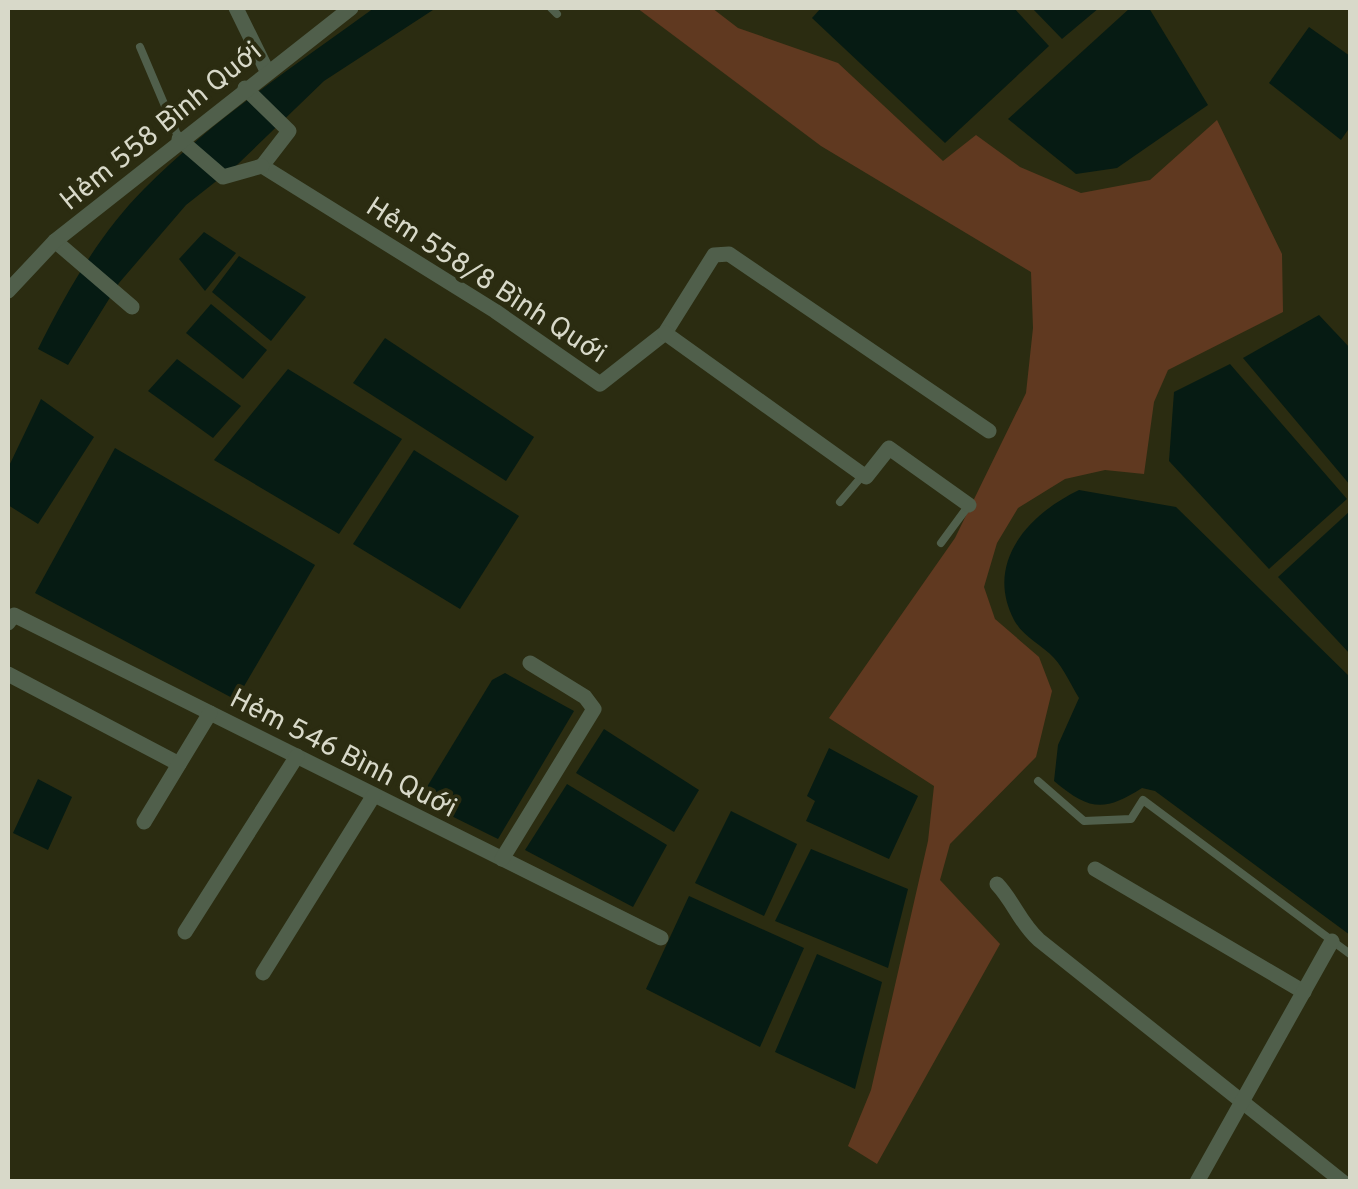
<svg xmlns="http://www.w3.org/2000/svg" width="1358" height="1189" viewBox="0 0 1358 1189" font-family="Overpass,sans-serif">
  <style>
    .green { fill: #603920 }
    .water { fill: #061b13 }
    .lines { fill: none; stroke-linecap: round; stroke-linejoin: round }
    .lane { stroke: #505f4b; stroke-width: 8 }
    .street { stroke: #505f4b; stroke-width: 15 }
    .labels { text-anchor: middle; stroke-width: 8; stroke-linejoin: round; paint-order: stroke }
    .street-label { font-size: 28px; fill: #d8d9c9; stroke: #2b2c11 }
  </style>
  <rect width="100%" height="100%" fill="#2b2c11"/>
  <polygon class="green" points="637,8 712,8 738,28 838,63 943,161 976,135 1020,167 1081,193 1150,180 1217,120 1282,254 1283,312 1168,370 1154,402 1144,474 1105,470 1065,479 1018,508 997,543 984,587 995,619 1039,657 1052,691 1036,757 950,844 940,880 1000,944 877,1164 848,1146 871,1090 928,841 934,786 829,718 955,538 1026,393 1033,328 1031,272 821,146"/>
  <g class="water">
    <path d="M374,8H436L324,81L238,164L186,205L119,283L68,365L38,349C66,293 99,234 144,189C212,120 296,65 374,8Z"/>
    <polygon points="821,8 1014,8 1049,46 945,143 812,18"/>
    <polygon points="1032,8 1099,8 1062,39"/>
    <polygon points="1130,8 1149,8 1208,105 1117,168 1076,174 1008,119"/>
    <polygon points="1309,27 1350,56 1350,127 1341,140 1269,83"/>
    <polygon points="204,232 236,253 205,291 179,259"/>
    <polygon points="239,256 306,297 271,341 212,292"/>
    <polygon points="211,304 267,350 243,379 186,333"/>
    <polygon points="1319,315 1350,348 1350,485 1243,358"/>
    <polygon points="385,338 534,437 506,481 353,383"/>
    <polygon points="177,359 241,406 213,438 148,391"/>
    <polygon points="1230,364 1347,499 1269,569 1169,461 1174,392"/>
    <polygon points="288,369 402,439 339,534 214,460"/>
    <polygon points="41,399 94,437 38,524 8,505 8,468"/>
    <polygon points="115,448 315,565 236,700 35,593"/>
    <polygon points="414,450 519,516 460,609 353,544"/>
    <path d="M1079,490L1176,507L1350,677V935L1155,791L1142,788C1104,812 1090,811 1054,781L1058,745L1079,698C1071,685 1064,669 1054,658C1041,644 1024,638 1014,620C984,562 1029,514 1079,490Z"/>
    <polygon points="1350,511 1350,654 1278,577"/>
    <polygon points="505,673 574,711 498,839 419,800 492,680"/>
    <polygon points="604,729 699,790 674,832 576,773"/>
    <polygon points="829,748 918,796 889,859 806,821 815,801 807,796"/>
    <polygon points="38,779 72,797 48,850 13,833"/>
    <polygon points="567,784 667,845 633,907 525,850"/>
    <polygon points="731,811 797,844 764,916 695,883"/>
    <polygon points="811,849 908,889 888,968 775,921"/>
    <polygon points="689,896 804,948 760,1047 646,989"/>
    <polygon points="817,954 882,982 855,1089 775,1052"/>
  </g>
  <g class="lines">
    <g class="lane">
      <polyline points="551,8 557,14"/>
      <polyline points="140,47 179,139"/>
      <polyline points="840,502 863,475"/>
      <polyline points="941,543 969,505"/>
      <polyline points="1038,781 1084,821 1131,819 1143,800 1350,954"/>
    </g>
    <g class="street">
      <polyline points="236,8 267,71"/>
      <polyline points="245,88 289,131 262,166 495,311 600,384 665,333 714,255 729,254 989,431"/>
      <polyline points="179,139 223,177 262,166"/>
      <polyline points="55,241 132,307"/>
      <polyline points="8,291 55,241 351,8"/>
      <polyline points="665,333 866,477 889,448 969,505"/>
      <polyline points="8,623 14,615 661,938"/>
      <polyline points="8,674 179,764"/>
      <polyline points="144,822 210,713"/>
      <polyline points="502,859 594,709 585,697 530,663"/>
      <polyline points="1095,869 1304,992"/>
      <path d="M997,884C1014,902 1020,923 1039,940L1343,1182"/>
      <polyline points="185,932 297,756"/>
      <polyline points="263,973 374,795"/>
      <polyline points="1197,1182 1332,941"/>
    </g>
  </g>
  <g class="labels">
    <g class="street-label">
      <text transform="translate(160 125) rotate(-39)" y="10">Hẻm 558 Bình Quới</text>
      <text transform="translate(487 279) rotate(33)" y="10">Hẻm 558/8 Bình Quới</text>
      <text transform="translate(344 752) rotate(27)" y="10">Hẻm 546 Bình Quới</text>
    </g>
  </g>
  <rect width="1358" height="1189" fill="none" stroke="#d8d9c9" stroke-width="20"/>
</svg>
